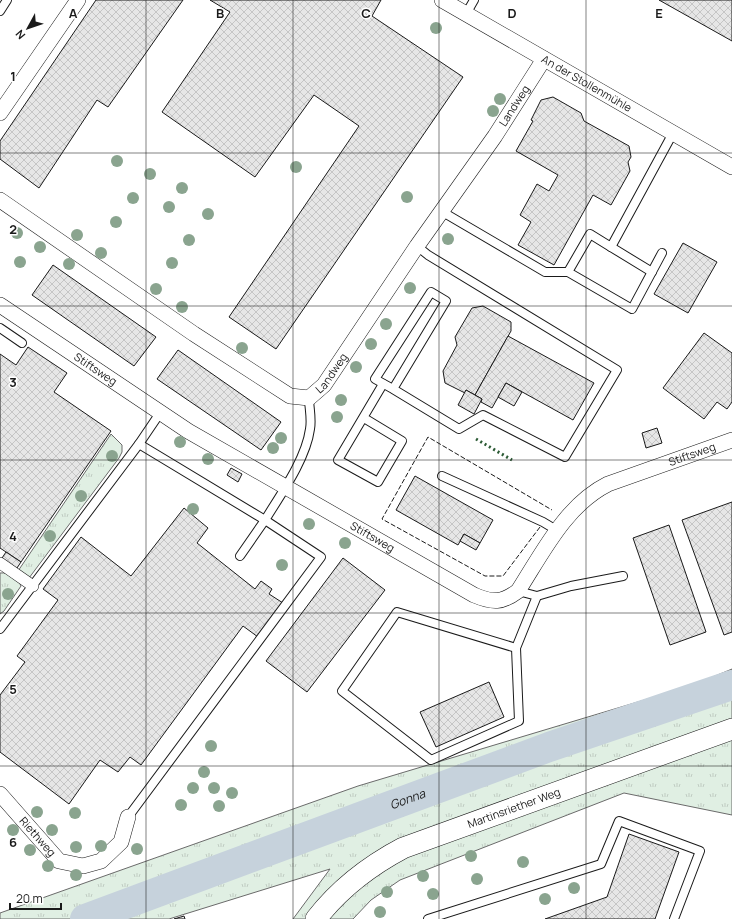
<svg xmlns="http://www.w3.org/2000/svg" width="732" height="919" viewBox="0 0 732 919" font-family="Manrope,sans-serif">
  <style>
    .grass { fill: url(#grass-tufts); stroke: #6a6a6a }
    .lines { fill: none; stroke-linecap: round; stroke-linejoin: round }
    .river { stroke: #c6d2dc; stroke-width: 30 }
    .building { fill: url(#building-cross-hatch); stroke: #1a1a1a }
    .service-casing { stroke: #1a1a1a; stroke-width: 10 }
    .pedestrian-casing { stroke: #1a1a1a; stroke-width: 12 }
    .minor-casing { stroke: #1a1a1a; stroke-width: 16 }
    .secondary-casing { stroke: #1a1a1a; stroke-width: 22 }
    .service { stroke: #fff; stroke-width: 8 }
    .pedestrian { stroke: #fff; stroke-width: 11 }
    .minor { stroke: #fff; stroke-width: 15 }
    .secondary { stroke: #fff; stroke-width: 21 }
    .hedge { stroke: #2b5a34; stroke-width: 3; stroke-dasharray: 2 3; stroke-linecap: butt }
    .fence { stroke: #1a1a1a; stroke-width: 1; stroke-dasharray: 5 2; stroke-linecap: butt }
    .tree { fill: #8aa48f }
    .grid { fill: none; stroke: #1a1a1a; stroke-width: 1; stroke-opacity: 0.55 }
    .labels { text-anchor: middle; stroke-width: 3; stroke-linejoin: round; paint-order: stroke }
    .street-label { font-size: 11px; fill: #1a1a1a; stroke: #fff }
    .water-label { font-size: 12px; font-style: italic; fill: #1a1a1a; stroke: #fff }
    .grid-label { font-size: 13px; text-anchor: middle; font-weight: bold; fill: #1a1a1a; stroke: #fff; stroke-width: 3; stroke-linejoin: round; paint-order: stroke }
  </style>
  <defs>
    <pattern id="grass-tufts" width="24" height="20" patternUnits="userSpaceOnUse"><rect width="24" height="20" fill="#e0efe3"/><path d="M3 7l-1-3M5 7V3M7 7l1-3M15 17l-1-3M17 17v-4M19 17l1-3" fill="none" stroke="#c0ccc2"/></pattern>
    <pattern id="building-cross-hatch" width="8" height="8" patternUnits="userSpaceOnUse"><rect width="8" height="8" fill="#e6e6e6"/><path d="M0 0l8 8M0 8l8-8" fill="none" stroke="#c5c5c5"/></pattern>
  </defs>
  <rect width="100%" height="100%" fill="#fff"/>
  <g class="grass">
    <polygon points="111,434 122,445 122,452 119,458 29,578 18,571"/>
    <path d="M0,573C9,572 18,578 21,586L4,611L0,614Z"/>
    <polygon points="732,669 732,815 624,793 400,880 371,900 353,919 293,919 330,869 169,919 0,919 0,913 358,786 691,686"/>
  </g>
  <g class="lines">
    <path class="river" id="s1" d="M85,919L549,747L732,685"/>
  </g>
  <g class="building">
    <polygon points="96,0 183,0 108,107 97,100 39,188 0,159 0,141"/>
    <polygon points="210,0 381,0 372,16 463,77 276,349 229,317 359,126 314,95 255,177 162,112 230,12"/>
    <polygon points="659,0 732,0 732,41"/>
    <polygon points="553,97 581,113 584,121 629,146 631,157 628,162 630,171 611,205 593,195 554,265 518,245 531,222 520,215 537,184 549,191 558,175 516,151 533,121 531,120 541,100"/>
    <polygon points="683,243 717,262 688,313 654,294"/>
    <polygon points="53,265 156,337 134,366 32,295"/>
    <polygon points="483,306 511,322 511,331 475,395 466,390 465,393 445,383 443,371 457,345 455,337 472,308"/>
    <polygon points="704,333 732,353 732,402 727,409 717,402 704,419 663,388"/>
    <polygon points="508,336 594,383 573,420 506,383 492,408 481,402 482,399 475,395"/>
    <polygon points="28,347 67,373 54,392 111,431 21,562 0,548 0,354 16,365"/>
    <polygon points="178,350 281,422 261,450 157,379"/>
    <polygon points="506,383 522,392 514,406 498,397"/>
    <polygon points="466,390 482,399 474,414 458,405"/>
    <polygon points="657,428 662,443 646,448 642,433"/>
    <polygon points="231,468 242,474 238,482 227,475"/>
    <polygon points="415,476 493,520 480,543 464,534 458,545 396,510"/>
    <polygon points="732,502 732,632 724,635 682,520"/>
    <polygon points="184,508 208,528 197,543 255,589 261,581 272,589 269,594 283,603 258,637 243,626 141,765 130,757 118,772 100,760 69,804 0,752 0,695 25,662 17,656 58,600 43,589 81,537 131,576"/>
    <polygon points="669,525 706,632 670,645 633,538"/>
    <polygon points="464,534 480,543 476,550 460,541"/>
    <polygon points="6,552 21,562 15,571 0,561"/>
    <polygon points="343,558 385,590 307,692 266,661"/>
    <polygon points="489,682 504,717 436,747 420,712"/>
    <polygon points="629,834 679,852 655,919 545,919 607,897"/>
    <polygon points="184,916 185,919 174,919"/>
  </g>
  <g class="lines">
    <g class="service-casing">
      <g id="service">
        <polyline points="0,11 7,0"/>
        <polyline points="466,14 474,0"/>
        <polyline points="441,211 545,272 568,272"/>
        <polyline points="611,247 652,272"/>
        <polyline points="662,253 632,309 568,272 590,234 611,247 673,133"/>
        <polyline points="0,328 22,343"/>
        <polyline points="393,389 375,379 431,292 446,301 393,389 459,429 483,415 565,457 617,370 428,255 417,246"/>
        <polyline points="364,418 402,441 378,482 338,460 383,384"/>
        <polyline points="139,444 265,520 240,556"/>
        <polyline points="442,476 543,522 558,531"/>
        <polyline points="537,596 571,586 623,576"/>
        <polyline points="0,629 139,444 160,413"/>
        <polyline points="516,648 397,612 342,691 431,760 519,721 516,648 537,596 518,591"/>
        <path d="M128,817L321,557L265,520C281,494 306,459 310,429C312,419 309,407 309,398"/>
        <polyline points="428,919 601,864 619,821 700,851 674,919"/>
      </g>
    </g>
    <g class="pedestrian-casing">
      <polyline id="pedestrian" points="0,563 33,586"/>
    </g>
    <g class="minor-casing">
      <g id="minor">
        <path id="s2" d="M442,0L732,167"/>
        <polyline points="0,113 78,0"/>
        <path id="s3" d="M0,200L194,334L290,396L309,398L324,385L417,246L495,136L544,59"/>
        <path id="s4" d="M0,305L188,431L474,595C493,603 502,603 518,591C543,552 566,505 608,484L732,440"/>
        <path id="s5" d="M0,794L59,861L83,866L101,861L121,842L128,817"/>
      </g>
    </g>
    <g class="secondary-casing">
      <g id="secondary">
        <path id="s6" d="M316,919C340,888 369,866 403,848L732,729"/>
      </g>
    </g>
    <use href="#service" class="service"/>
    <use href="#pedestrian" class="pedestrian"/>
    <use href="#minor" class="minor"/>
    <use href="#secondary" class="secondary"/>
    <polyline class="hedge" points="476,439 512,460"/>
    <polyline class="fence" points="540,527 503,576 485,576 382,519 428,437 552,510"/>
  </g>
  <g class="tree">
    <circle cx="436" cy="28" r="6"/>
    <circle cx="500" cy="99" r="6"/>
    <circle cx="493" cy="111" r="6"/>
    <circle cx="117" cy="161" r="6"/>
    <circle cx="296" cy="167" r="6"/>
    <circle cx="150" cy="174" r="6"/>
    <circle cx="182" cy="188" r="6"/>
    <circle cx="407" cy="197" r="6"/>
    <circle cx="133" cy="198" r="6"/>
    <circle cx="169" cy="207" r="6"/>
    <circle cx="208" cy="214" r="6"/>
    <circle cx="116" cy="222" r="6"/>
    <circle cx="17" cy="233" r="6"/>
    <circle cx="77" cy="235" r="6"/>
    <circle cx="448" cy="239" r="6"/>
    <circle cx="189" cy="240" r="6"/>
    <circle cx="40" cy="247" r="6"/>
    <circle cx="101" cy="253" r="6"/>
    <circle cx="20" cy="262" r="6"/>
    <circle cx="172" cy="263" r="6"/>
    <circle cx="69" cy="264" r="6"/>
    <circle cx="410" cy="288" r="6"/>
    <circle cx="156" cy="289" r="6"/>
    <circle cx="182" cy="307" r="6"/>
    <circle cx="386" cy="324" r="6"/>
    <circle cx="371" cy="344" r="6"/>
    <circle cx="242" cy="348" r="6"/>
    <circle cx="356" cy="367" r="6"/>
    <circle cx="341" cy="400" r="6"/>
    <circle cx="337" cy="417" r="6"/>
    <circle cx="281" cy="438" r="6"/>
    <circle cx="180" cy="442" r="6"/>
    <circle cx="273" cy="448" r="6"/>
    <circle cx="112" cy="456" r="6"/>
    <circle cx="208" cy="459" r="6"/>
    <circle cx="81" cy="496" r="6"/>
    <circle cx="193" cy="509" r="6"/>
    <circle cx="309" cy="524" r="6"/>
    <circle cx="50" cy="536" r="6"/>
    <circle cx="345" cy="543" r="6"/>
    <circle cx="282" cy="565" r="6"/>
    <circle cx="8" cy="594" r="6"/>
    <circle cx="211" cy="746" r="6"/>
    <circle cx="204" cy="772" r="6"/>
    <circle cx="193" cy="788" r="6"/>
    <circle cx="214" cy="788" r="6"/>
    <circle cx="232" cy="793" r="6"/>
    <circle cx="181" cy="805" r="6"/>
    <circle cx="219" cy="806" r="6"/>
    <circle cx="37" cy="812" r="6"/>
    <circle cx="75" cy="813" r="6"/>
    <circle cx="13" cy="830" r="6"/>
    <circle cx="52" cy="830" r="6"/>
    <circle cx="101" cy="846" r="6"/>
    <circle cx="76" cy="847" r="6"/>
    <circle cx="137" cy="849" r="6"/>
    <circle cx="30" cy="850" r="6"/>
    <circle cx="471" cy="856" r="6"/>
    <circle cx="523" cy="862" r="6"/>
    <circle cx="48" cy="866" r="6"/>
    <circle cx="76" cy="875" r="6"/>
    <circle cx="423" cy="876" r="6"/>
    <circle cx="477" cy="879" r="6"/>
    <circle cx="574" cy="888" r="6"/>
    <circle cx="387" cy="892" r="6"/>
    <circle cx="433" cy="894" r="6"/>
    <circle cx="545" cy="899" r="6"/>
    <circle cx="380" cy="912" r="6"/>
  </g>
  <path class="grid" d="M146,0V919M293,0V919M439,0V919M586,0V919M0,153H732M0,306H732M0,460H732M0,613H732M0,766H732"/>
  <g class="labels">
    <g class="street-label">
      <text dy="4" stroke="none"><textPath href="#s2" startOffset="167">An der Stollenmühle</textPath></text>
      <text dy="4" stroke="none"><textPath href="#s3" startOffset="727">Landweg</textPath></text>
      <text dy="4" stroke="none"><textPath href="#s4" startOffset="115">Stiftsweg</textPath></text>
      <text dy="4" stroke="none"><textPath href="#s3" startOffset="403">Landweg</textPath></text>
      <text dy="4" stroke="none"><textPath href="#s4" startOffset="834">Stiftsweg</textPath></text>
      <text dy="4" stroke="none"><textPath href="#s4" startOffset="439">Stiftsweg</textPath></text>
      <text dy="4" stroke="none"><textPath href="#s6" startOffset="231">Martinsriether Weg</textPath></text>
      <text dy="4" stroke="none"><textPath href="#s5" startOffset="57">Riethweg</textPath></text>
    </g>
    <g class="water-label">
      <text dy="4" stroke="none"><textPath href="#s1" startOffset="344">Gonna</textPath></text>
    </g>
  </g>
  <g class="grid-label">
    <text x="73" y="18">A</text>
    <text x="220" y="18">B</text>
    <text x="366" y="18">C</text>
    <text x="512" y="18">D</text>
    <text x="659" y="18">E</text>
    <text x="13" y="81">1</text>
    <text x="13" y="234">2</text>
    <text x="13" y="387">3</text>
    <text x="13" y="541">4</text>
    <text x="13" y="694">5</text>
    <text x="13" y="847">6</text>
  </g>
  <g transform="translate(28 28) rotate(230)" stroke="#ffffff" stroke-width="3" paint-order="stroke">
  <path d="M0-3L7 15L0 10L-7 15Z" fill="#1a1a1a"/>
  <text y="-6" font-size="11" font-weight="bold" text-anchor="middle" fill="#1a1a1a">N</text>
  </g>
  <path d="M10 903v6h51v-6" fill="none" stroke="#1a1a1a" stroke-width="2"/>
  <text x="16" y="903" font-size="12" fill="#1a1a1a" stroke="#ffffff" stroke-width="3" paint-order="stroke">20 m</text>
</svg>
